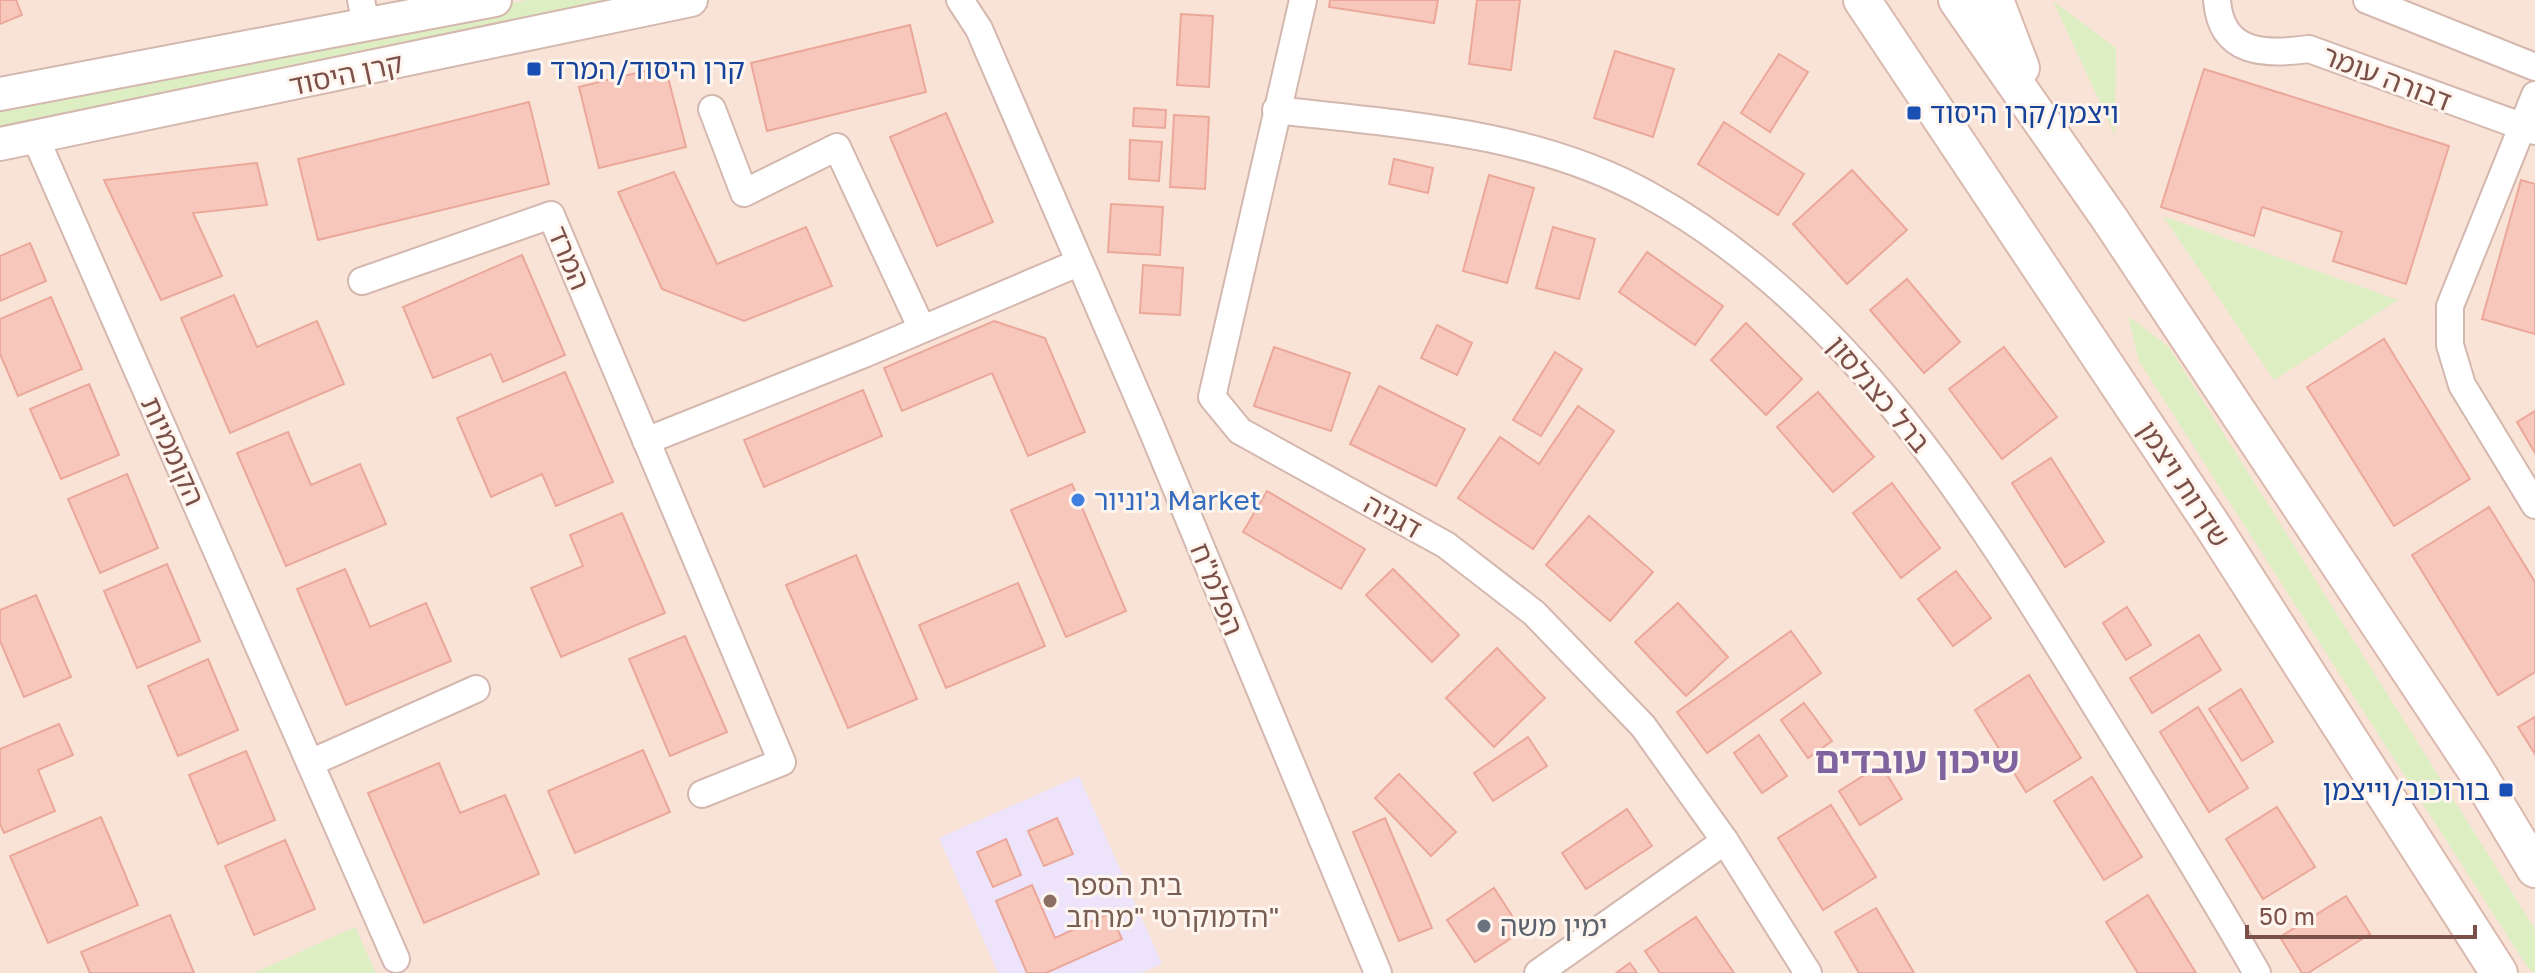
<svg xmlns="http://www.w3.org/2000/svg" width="2535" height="973" viewBox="0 0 2535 973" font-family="'Golos Text','Noto Sans Hebrew',sans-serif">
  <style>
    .residential { fill: #f9e3d7 }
    .education { fill: #ede3fb }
    .green { fill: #ddeec3 }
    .building { fill: #f7c7bb; stroke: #eba89a; stroke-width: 2 }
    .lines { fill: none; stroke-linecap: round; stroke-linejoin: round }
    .minor-casing { stroke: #d4b7ae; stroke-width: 30 }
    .tertiary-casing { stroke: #d4b7ae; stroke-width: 36 }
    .secondary-casing { stroke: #dab8ad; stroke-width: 40 }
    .minor { stroke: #fff; stroke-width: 26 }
    .tertiary { stroke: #fff; stroke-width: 32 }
    .secondary { stroke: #fff; stroke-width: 36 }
    .transit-dot { fill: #1a4fb4; stroke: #fff5ef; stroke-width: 3 }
    .shop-dot { fill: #3f7fe0; stroke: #fff5ef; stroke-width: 3 }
    .education-dot { fill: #8d6e63; stroke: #fff5ef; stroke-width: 3 }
    .worship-dot { fill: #6b7280; stroke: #fff5ef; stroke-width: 3 }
    .labels { text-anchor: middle; stroke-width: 6; stroke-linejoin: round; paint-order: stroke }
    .transit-label { font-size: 28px; fill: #164399; stroke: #fff5ef; text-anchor: start }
    .street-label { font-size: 28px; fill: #7b5048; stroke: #fff5ef }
    .shop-label { font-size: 28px; fill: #366cbe; stroke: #fff5ef; text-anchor: start }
    .education-label { font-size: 28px; fill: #785e54; stroke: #fff5ef; text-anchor: start }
    .worship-label { font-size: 28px; fill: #5b616d; stroke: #fff5ef; text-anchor: start }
    .district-label { font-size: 36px; font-weight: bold; fill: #7f639f; stroke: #fff5ef }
  </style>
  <rect width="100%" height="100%" fill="#fef0e7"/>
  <rect class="residential" x="0" y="0" width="2535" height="973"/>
  <polygon class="education" points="1079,776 1162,964 1141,973 998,973 939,838"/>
  <g class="green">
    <polygon points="528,0 664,0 0,138 0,101"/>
    <polygon points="2053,1 2116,48 2115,135"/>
    <polygon points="2163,216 2398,300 2274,380"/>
    <polygon points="2128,316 2169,347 2535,929 2535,973 2528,968 2139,361"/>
    <polygon points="355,927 376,973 254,973"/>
  </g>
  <g class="building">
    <polygon points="0,0 16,0 22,15 0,24"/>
    <polygon points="1330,0 1438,0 1434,23 1329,7"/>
    <polygon points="1477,0 1520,0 1511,70 1469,64"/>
    <polygon points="1181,14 1213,16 1209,87 1177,85"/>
    <polygon points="910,25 926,92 767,131 751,63"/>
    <polygon points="1615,51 1674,69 1653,137 1594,118"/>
    <polygon points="1779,54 1808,72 1770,132 1741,113"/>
    <polygon points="665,66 686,147 599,168 579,87"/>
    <polygon points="2204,69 2449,146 2406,284 2333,261 2342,232 2262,207 2254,236 2161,207"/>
    <polygon points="529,102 549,184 318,240 298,159"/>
    <polygon points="1134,108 1166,110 1165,128 1133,126"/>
    <polygon points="946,113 993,222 937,246 890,137"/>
    <polygon points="1174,115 1209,117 1205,189 1170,187"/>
    <polygon points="1724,122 1804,174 1778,215 1698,164"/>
    <polygon points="1130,140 1162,142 1159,181 1129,179"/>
    <polygon points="1394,159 1433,168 1428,193 1389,184"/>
    <polygon points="257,163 267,205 193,213 222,276 161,300 104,180"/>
    <polygon points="1852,170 1907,230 1847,284 1793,224"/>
    <polygon points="674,172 717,264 806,227 832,286 744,321 662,289 618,192"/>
    <polygon points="1489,175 1534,188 1507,283 1463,271"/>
    <polygon points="2521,180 2535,184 2535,334 2482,319"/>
    <polygon points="1111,204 1163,207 1160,255 1108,252"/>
    <polygon points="1553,227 1595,239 1579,299 1536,288"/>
    <polygon points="30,243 46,281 0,301 0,256"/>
    <polygon points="1647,252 1723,306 1695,345 1619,292"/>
    <polygon points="522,255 565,355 503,382 491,354 433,378 403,307"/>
    <polygon points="1143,265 1183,268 1180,315 1140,313"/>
    <polygon points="1907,279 1960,342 1924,373 1870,310"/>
    <polygon points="234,295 257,347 317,321 344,384 230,433 181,318"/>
    <polygon points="51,297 82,369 18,396 0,354 0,319"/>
    <polygon points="994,321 1045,338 1085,432 1028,456 992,373 902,411 884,368"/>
    <polygon points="1746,323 1802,379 1766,415 1711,360"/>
    <polygon points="1437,325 1472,343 1457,375 1421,358"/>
    <polygon points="2384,339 2470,479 2394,526 2307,387"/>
    <polygon points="1274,347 1350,373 1331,431 1254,406"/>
    <polygon points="2004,347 2057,417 2002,459 1949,389"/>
    <polygon points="1555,352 1582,369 1541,436 1513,420"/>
    <polygon points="565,372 613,482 556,506 542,474 491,497 457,418"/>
    <polygon points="89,384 119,455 61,479 30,409"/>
    <polygon points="1379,386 1465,429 1436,486 1350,444"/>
    <polygon points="863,390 882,436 764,487 744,440"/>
    <polygon points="1818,392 1874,457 1833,492 1777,427"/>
    <polygon points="1578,406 1614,431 1533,549 1458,498 1500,437 1539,464"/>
    <polygon points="2535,411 2535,453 2517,422"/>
    <polygon points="288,432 311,485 360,464 386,524 286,566 237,453"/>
    <polygon points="2051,458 2104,542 2065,567 2012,483"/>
    <polygon points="127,474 158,548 100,573 68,499"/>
    <polygon points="1892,483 1940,548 1901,578 1853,513"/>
    <polygon points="1072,484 1126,611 1066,637 1011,510"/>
    <polygon points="1267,491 1365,549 1341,589 1243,532"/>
    <polygon points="2489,507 2535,582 2535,672 2498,695 2412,555"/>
    <polygon points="622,513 665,613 561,657 531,588 583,566 570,535"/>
    <polygon points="1589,516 1653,572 1610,621 1546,565"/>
    <polygon points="856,555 917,699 848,728 786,585"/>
    <polygon points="167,564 200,641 137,668 104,591"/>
    <polygon points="345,569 370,627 426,603 451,661 346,705 297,589"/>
    <polygon points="1393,569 1459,635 1432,662 1366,595"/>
    <polygon points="1956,571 1991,618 1953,646 1918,599"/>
    <polygon points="1018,583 1045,646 946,688 919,625"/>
    <polygon points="36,595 71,677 24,697 0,641 0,610"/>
    <polygon points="1678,603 1728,657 1686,696 1635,642"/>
    <polygon points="2127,607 2151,645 2126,660 2103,623"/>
    <polygon points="1791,631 1821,673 1707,753 1677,712"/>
    <polygon points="2199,635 2221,670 2152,713 2130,678"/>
    <polygon points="685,636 727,732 670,756 629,659"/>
    <polygon points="1497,648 1545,698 1494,747 1446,698"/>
    <polygon points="208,659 238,730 178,756 148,686"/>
    <polygon points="2029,675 2081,758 2026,792 1975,710"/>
    <polygon points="2241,689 2273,742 2242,761 2209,709"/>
    <polygon points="1804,703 1832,741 1808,758 1781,720"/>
    <polygon points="2198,707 2248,788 2209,812 2160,732"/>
    <polygon points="2535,717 2535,754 2518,727"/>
    <polygon points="59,724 73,755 38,770 55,811 4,833 0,824 0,749"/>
    <polygon points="1759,735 1787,776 1762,793 1734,753"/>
    <polygon points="1528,737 1547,766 1493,801 1474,773"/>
    <polygon points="643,750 670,812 575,853 548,791"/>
    <polygon points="246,751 275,820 218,844 189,775"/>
    <polygon points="439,763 460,813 505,795 539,874 424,923 368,793"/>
    <polygon points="1881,765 1902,799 1860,825 1839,791"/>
    <polygon points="1399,774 1456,832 1431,856 1375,798"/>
    <polygon points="2092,777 2142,857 2104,880 2054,801"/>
    <polygon points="1831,805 1876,877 1823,910 1778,838"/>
    <polygon points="2277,807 2315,867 2263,899 2226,839"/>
    <polygon points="1627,809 1652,846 1586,889 1562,853"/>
    <polygon points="101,817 138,905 48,943 10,856"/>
    <polygon points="1057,818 1073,854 1044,866 1028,831"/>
    <polygon points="1385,818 1432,928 1399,941 1353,832"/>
    <polygon points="1006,839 1021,875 993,887 977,852"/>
    <polygon points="285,840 315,909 254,935 225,866"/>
    <polygon points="1032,885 1055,938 1110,913 1122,939 1046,973 1027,973 996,901"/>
    <polygon points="1494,888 1522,931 1475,962 1447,920"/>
    <polygon points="2148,895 2196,973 2138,973 2106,922"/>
    <polygon points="2346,896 2370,934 2308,973 2302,973 2280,937"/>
    <polygon points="1876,908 1914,973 1859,973 1835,932"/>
    <polygon points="170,915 194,973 90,973 81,952"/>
    <polygon points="1696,917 1734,973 1660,973 1645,951"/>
    <polygon points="1630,963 1637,973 1616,973"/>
  </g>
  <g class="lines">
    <g class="minor-casing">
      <g id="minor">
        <polyline points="361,0 366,24"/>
        <polyline points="960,0 979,29 1150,425 1378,973"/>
        <polyline points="1303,0 1212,397 1240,431 1446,545 1534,613 1643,726 1725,841 1808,973"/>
        <path d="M2217,0C2221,55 2266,55 2309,49L2535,131"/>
        <polyline points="2367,0 2535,67"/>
        <polyline points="2535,95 2450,306 2450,345 2462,385 2535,505"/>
        <polyline points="712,109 744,193 837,147 922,329"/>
        <path d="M1276,110C1400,124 1535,132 1647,194C1850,305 1977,513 2095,705C2150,794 2205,882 2257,973"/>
        <polyline points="36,139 396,959"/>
        <polyline points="362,281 551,215 782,762 702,794"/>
        <polyline points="646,441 864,354 1078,263"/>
        <polyline points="310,763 476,689"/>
        <polyline points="1538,973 1725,841"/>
      </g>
    </g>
    <g class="tertiary-casing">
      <g id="tertiary">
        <polyline points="0,94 495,0"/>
        <polyline points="0,144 691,0"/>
      </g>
    </g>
    <g class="secondary-casing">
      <g id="secondary">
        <polyline points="1862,0 2212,525 2499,973"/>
        <polyline points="1957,0 2109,218 2475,769 2535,869"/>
        <polyline points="1995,0 2021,68"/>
      </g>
    </g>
    <use href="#minor" class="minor"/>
    <use href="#tertiary" class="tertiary"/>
    <use href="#secondary" class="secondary"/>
  </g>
  <g class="transit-dot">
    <rect x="526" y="61" width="16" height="16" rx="4"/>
    <rect x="1906" y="105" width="16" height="16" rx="4"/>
    <rect x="2498" y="782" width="16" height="16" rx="4"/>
  </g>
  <circle class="shop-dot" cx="1078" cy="500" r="8"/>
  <circle class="education-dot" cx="1050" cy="901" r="8"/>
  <circle class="worship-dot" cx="1484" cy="926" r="8"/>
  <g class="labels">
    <g class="transit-label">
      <text x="550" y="79">קרן היסוד/המרד</text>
      <text x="1930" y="123">ויצמן/קרן היסוד</text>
      <text x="2490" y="800" text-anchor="end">בורוכוב/וייצמן</text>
    </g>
    <g class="street-label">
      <text transform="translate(346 74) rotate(-12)" y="10">קרן היסוד</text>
      <text transform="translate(2387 78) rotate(21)" y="10">דבורה עומר</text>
      <text transform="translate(569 258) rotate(67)" y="10">המרד</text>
      <text transform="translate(1879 394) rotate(50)" y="10">ברל כצנלסון</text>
      <text transform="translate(173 451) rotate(66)" y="10">הקוממיות</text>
      <text transform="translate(2184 484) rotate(57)" y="10">שדרות ויצמן</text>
      <text transform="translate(1393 516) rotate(29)" y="10">דגניה</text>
      <text transform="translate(1217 589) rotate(68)" y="10">הפלמ"ח</text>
    </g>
    <g class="shop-label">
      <text x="1094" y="510">ג'וניור Market</text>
    </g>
    <g class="education-label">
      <text x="1066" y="895">בית הספר<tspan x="1066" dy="32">הדמוקרטי "מרחב"</tspan></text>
    </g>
    <g class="worship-label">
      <text x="1500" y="936">ימין משה</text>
    </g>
    <g class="district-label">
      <text x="1917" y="773">שיכון עובדים</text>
    </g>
  </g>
  <path d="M2247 925v12h228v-12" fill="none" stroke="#7b5048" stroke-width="4"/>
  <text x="2259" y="925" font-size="24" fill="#7b5048" stroke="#fff5ef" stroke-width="6" paint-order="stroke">50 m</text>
</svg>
